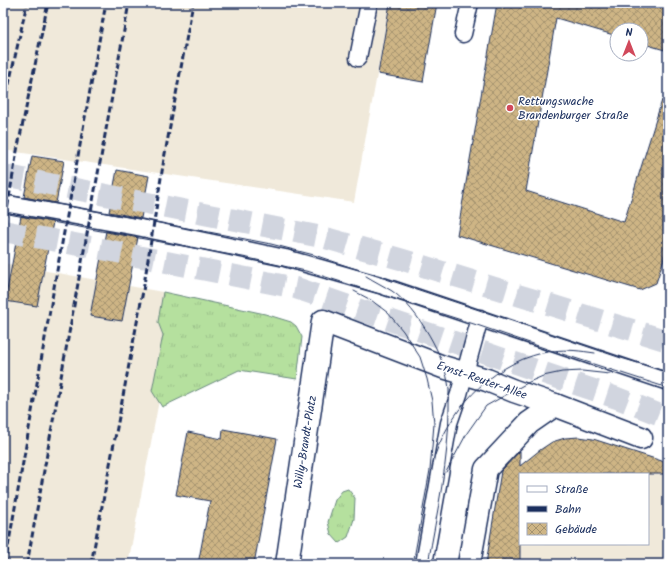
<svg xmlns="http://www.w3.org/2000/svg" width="671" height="567" viewBox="0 0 671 567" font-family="Kalam,sans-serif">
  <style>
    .built { fill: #f0e9da }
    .grass { fill: url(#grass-tufts); stroke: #68887e }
    .building { fill: url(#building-cross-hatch); stroke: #1b2f5e }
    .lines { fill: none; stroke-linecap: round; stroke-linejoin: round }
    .secondary-tunnel { stroke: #d1d5df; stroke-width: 22; stroke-dasharray: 22 11; stroke-linecap: butt }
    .lane-casing { stroke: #1b2f5e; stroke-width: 19 }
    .street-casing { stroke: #1b2f5e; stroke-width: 25 }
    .lane { stroke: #fff; stroke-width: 16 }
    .street { stroke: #fff; stroke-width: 22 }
    .tram { stroke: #1b2f5e; stroke-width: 1 }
    .rail { stroke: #1b2f5e; stroke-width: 3; stroke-dasharray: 6 3; stroke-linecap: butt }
    .poi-dot { fill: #d1495b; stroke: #fff; stroke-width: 1.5 }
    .labels { text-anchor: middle; stroke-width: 3; stroke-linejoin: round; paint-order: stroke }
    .poi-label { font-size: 12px; fill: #1b2f5e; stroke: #fff; text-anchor: start }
    .street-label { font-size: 12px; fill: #1b2f5e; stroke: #fff }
  </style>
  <defs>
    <pattern id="grass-tufts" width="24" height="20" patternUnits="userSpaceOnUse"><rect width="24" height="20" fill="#b5e09e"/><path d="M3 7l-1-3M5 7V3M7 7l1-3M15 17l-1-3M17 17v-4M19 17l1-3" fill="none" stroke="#9bc08a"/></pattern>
    <pattern id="building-cross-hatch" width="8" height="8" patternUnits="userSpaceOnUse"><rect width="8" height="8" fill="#ceb585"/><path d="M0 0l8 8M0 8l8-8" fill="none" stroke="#a69470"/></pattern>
  </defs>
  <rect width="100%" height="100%" fill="#fff"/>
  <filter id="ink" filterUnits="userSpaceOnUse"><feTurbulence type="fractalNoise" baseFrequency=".025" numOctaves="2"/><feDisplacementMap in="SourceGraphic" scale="8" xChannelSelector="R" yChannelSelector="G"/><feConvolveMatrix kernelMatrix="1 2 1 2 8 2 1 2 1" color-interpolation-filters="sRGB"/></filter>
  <g filter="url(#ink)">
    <g class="built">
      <polygon points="3,3 390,3 354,202 3,150"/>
      <polygon points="3,263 179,295 128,564 3,564"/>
      <polygon points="579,437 593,439 668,463 668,564 486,564 501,472 520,474 520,544 648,544 648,474 529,461 540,450 552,442 565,438"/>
    </g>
    <g class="grass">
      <polygon points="163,292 265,314 291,322 296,326 302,337 297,379 239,370 162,407 152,391 163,335 158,322"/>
      <polygon points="348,489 355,498 354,519 348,537 339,543 331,534 328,522 335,500 342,491"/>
    </g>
    <g class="building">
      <polygon points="390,3 437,3 423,82 378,74"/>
      <polygon points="497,3 668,3 668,51 641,43 641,30 617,30 617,36 556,18 526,191 624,222 662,100 668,101 668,246 656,283 640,290 457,235"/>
      <polygon points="32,156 64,161 56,203 24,197"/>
      <polygon points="117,170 149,176 141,218 109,212"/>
      <polygon points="21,216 53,222 37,306 5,301"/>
      <polygon points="106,231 138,237 122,321 90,316"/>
      <polygon points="223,429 277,439 254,564 198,564 210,501 176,495 188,432 222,439"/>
      <polygon points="579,437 593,439 668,463 668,474 520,474 520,564 486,564 501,471 520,451 520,466 540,450 552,442 565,438"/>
    </g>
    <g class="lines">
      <g class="secondary-tunnel">
        <polyline points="3,175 322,237 400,259 668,341"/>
        <polyline points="3,231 107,250 296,288 617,398 668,418"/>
      </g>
      <g class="lane-casing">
        <g id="lane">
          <polyline points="463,34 470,3"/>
          <polyline points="358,58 369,3"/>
          <polyline points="3,203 137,227 285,258 380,285 668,382"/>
          <polyline points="424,564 449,423 459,394 480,318"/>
        </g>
      </g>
      <g class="street-casing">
        <g id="street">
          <polyline points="287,564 323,321 443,367 487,380 514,391 555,405 641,438"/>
          <polyline points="469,564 486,469 529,423 555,405"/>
        </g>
      </g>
      <use href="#lane" class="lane"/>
      <use href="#street" class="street"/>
      <g class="tram">
        <polyline points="3,194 214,233 271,244 314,255 524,325 621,358 668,372"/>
        <polyline points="3,213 248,258 310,272 477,325 553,351 668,388"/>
        <path d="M366,276C374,281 384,286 392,291C418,309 446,358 449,389C449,395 449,402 449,408C449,460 437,512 428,564"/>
        <polyline points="354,291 371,300 388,313 403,331 420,357 427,379 432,401 434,424 430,470 413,564"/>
        <path d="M435,455C453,404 497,359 553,351C567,349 581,351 595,353"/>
        <polyline points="446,472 467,433 486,406 529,382 543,376 562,372 582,371 610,374"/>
      </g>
      <g class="rail">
        <polyline points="3,111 27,3"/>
        <polyline points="3,233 17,151 48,3"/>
        <polyline points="5,564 56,276 106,3"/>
        <polyline points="27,564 129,3"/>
        <polyline points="91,564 143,291 164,159 193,3"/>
      </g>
    </g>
  </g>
  <circle class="poi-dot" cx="510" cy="108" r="4"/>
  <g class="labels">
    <g class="poi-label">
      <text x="518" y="105">Rettungswache<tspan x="518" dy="14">Brandenburger Straße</tspan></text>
    </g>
    <g class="street-label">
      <text transform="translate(482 380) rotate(19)" y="4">Ernst-Reuter-Allee</text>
      <text transform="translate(305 442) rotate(-81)" y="4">Willy-Brandt-Platz</text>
    </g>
  </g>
  <rect width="671" height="567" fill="none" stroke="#fff" stroke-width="16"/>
  <rect x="8" y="8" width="655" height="551" fill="none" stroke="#1b2f5e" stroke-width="1.5" filter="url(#ink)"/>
  <rect x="519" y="473" width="130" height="72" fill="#ffffff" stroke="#a4acbf"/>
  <rect x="527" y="486" width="20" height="6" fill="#ffffff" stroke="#a4acbf"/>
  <text x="555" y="493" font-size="12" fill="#1b2f5e">Straße</text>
  <rect x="527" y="506" width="20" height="6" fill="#1b2f5e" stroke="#a4acbf"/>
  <text x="555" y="513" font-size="12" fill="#1b2f5e">Bahn</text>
  <rect x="527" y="523" width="20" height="12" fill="url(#building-cross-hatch)" stroke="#a4acbf"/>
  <text x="555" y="533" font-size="12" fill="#1b2f5e">Gebäude</text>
  <g transform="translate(629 42)"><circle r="19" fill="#ffffff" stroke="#a4acbf"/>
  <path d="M0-3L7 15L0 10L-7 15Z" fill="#d1495b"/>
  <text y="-6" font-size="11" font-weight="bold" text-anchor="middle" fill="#1b2f5e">N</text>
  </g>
</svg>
